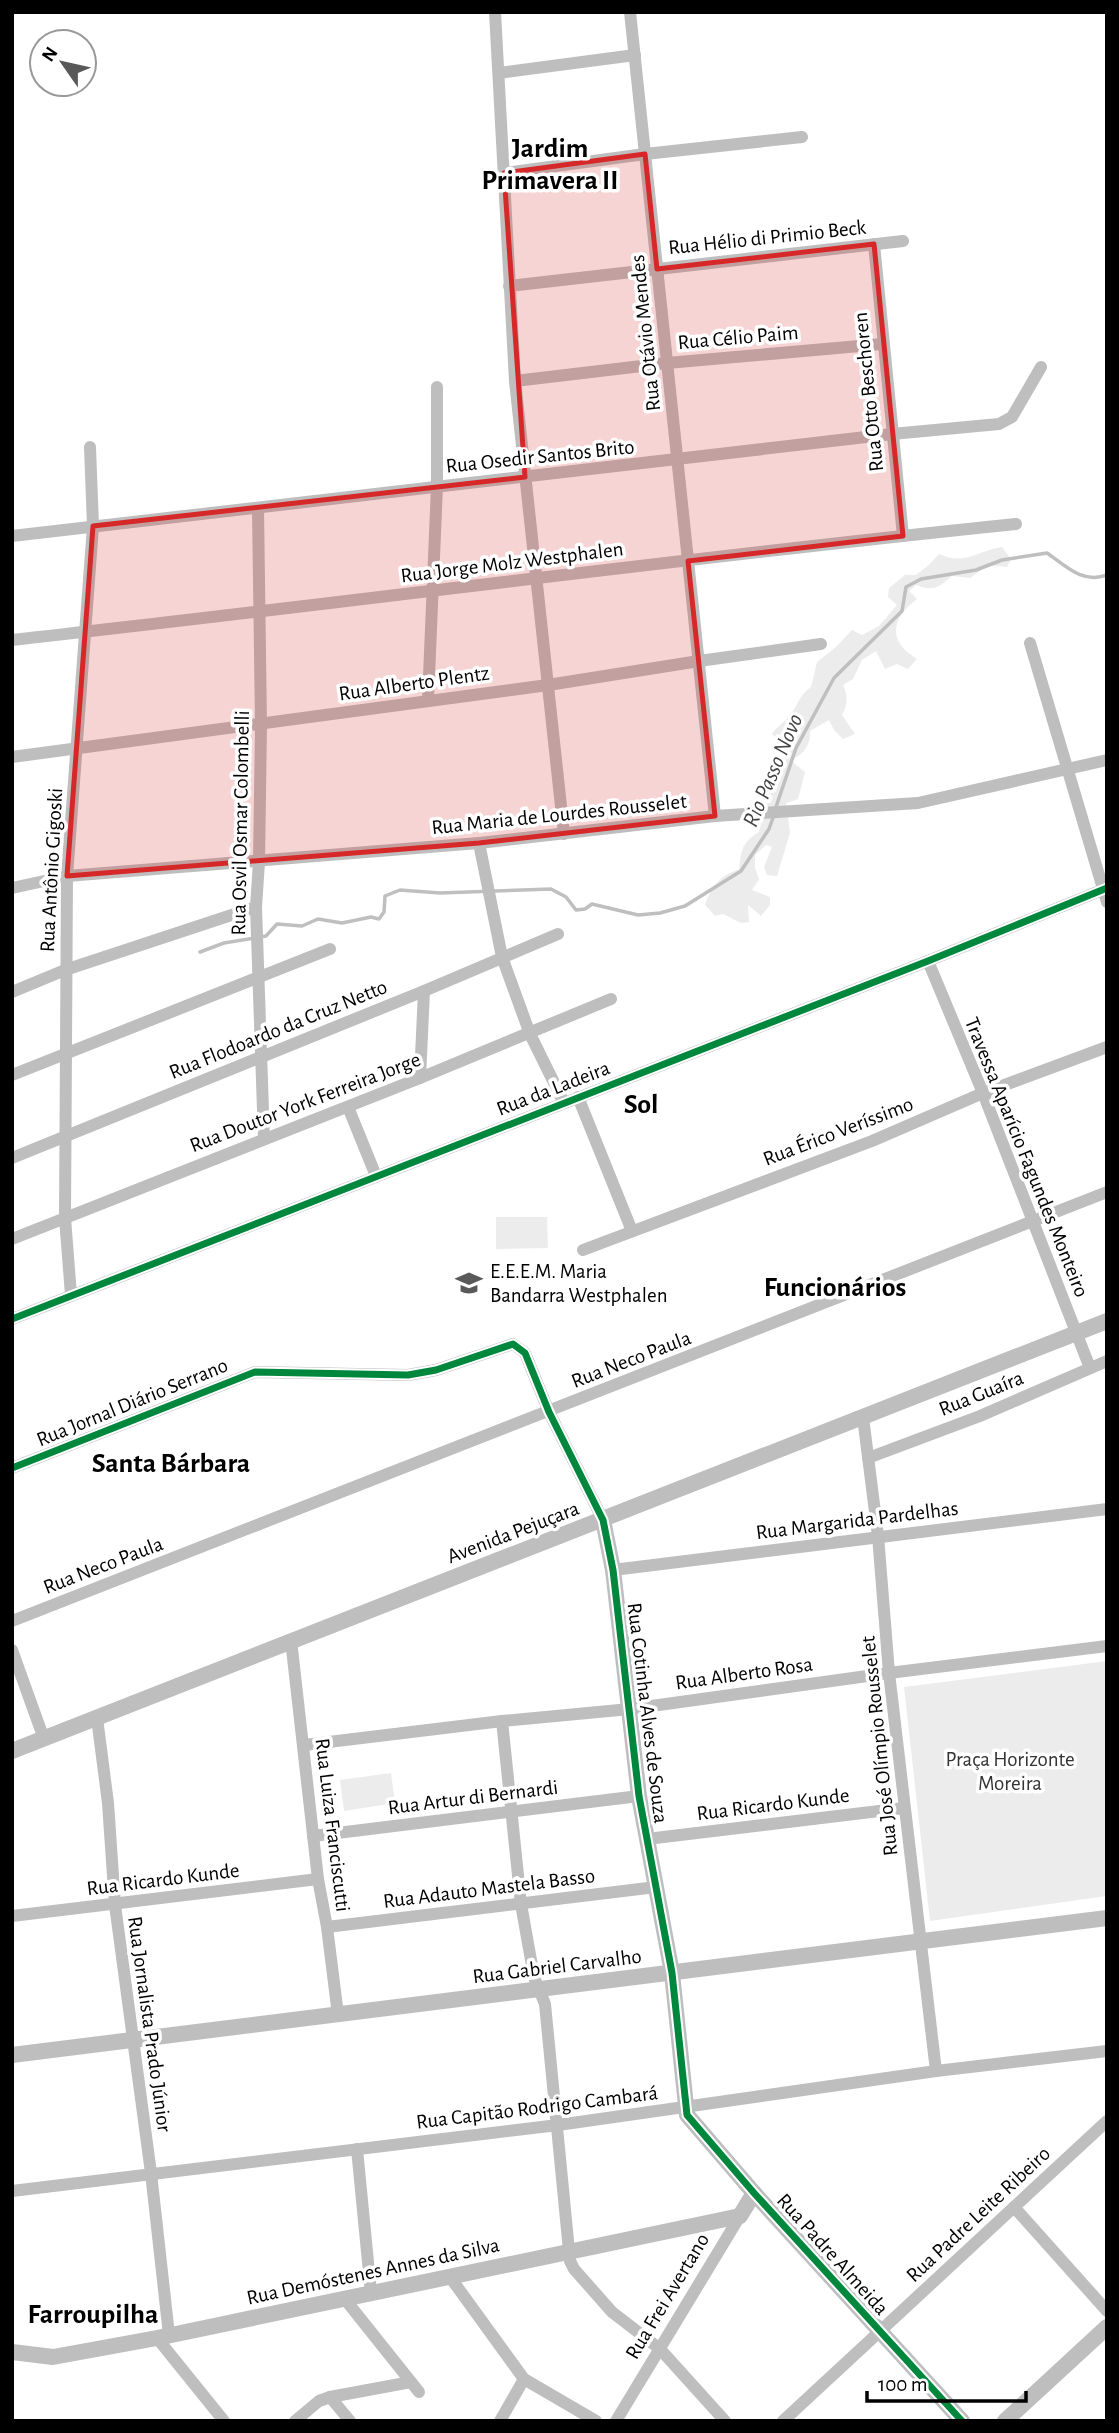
<svg xmlns="http://www.w3.org/2000/svg" width="1119" height="2433" viewBox="0 0 1119 2433" font-family="'Alegreya Sans',sans-serif">
  <style>
    .green { fill: #ececec }
    .lines { fill: none; stroke-linecap: round; stroke-linejoin: round }
    .stream { stroke: #bfbfbf; stroke-width: 3.5 }
    .minor { stroke: #bebebe; stroke-width: 12 }
    .tertiary { stroke: #bebebe; stroke-width: 16 }
    .cycleway-casing { stroke: #fff; stroke-width: 11 }
    .cycleway { stroke: #00873e; stroke-width: 7 }
    .marked { fill: #d62828; fill-opacity: 0.2; stroke: #d62828; stroke-width: 5; stroke-linejoin: round }
    .labels { text-anchor: middle; stroke-width: 7; stroke-linejoin: round; paint-order: stroke }
    .street-label { font-size: 21px; fill: #000; stroke: #fff }
    .poi-label { font-size: 21px; fill: #000; stroke: #fff; text-anchor: start }
    .park-label { font-size: 21px; fill: #333; stroke: #fff }
    .water-label { font-size: 23px; font-style: italic; fill: #444; stroke: #fff }
    .district-label { font-size: 28px; font-weight: bold; fill: #000; stroke: #fff }
  </style>
  <rect width="100%" height="100%" fill="#fff"/>
  <g class="green">
    <path d="M1002,547L1011,559L1007,567L988,565L970,578L952,576C939,587 934,592 916,585L909,591L917,599C891,619 887,641 917,659L908,669L897,664L885,669L876,651L862,660L853,679L843,685C848,696 848,704 842,715L855,734L843,739L834,730L829,720L810,731C811,745 803,756 790,760L805,772L798,799L786,803L790,833L777,876L767,875L764,867L772,847L766,845L755,855V868L759,879L752,890L770,897V905L761,916L748,905L749,922L741,923L723,914L715,916L705,905C711,888 720,874 739,870C741,850 742,842 759,832L762,816L759,807L775,783L776,755L781,744L772,734C777,726 784,723 789,716C798,706 799,695 811,687L817,662L837,646L852,630L862,635L879,626L897,605L888,597L889,588L905,575H916L929,565L939,554C964,566 977,551 1002,547Z"/>
    <polygon points="496,1217 547,1217 548,1248 496,1249"/>
    <polygon points="1107,1661 1107,1896 930,1921 904,1687"/>
    <polygon points="391,1773 395,1803 344,1811 340,1780"/>
  </g>
  <g class="lines">
    <g class="stream">
      <path d="M776,807L796,748L834,678L902,611L906,587L921,579L976,570L1002,560L1047,553C1066,566 1082,584 1107,575"/>
      <polyline points="200,952 224,943 266,936 277,924 302,926 318,919 342,923 371,917 379,919 384,912 385,896 400,890 440,893 551,889 566,897 576,910 585,909 592,904 638,915 660,913 685,906 741,871 769,829 774,815"/>
    </g>
    <g class="minor">
      <polyline points="495,12 515,381 564,834"/>
      <polyline points="630,12 715,816"/>
      <polyline points="499,73 635,55"/>
      <polyline points="504,173 645,154 802,137"/>
      <polyline points="874,244 903,536"/>
      <polyline points="509,286 903,241"/>
      <polyline points="515,381 667,363 882,344"/>
      <polyline points="258,508 261,725 259,862 256,907 264,1139"/>
      <polyline points="12,536 892,434 999,424 1012,417 1041,367"/>
      <path d="M12,640C347,603 681,558 1016,524"/>
      <polyline points="1030,643 1107,902"/>
      <polyline points="428,700 437,486 437,387"/>
      <polyline points="12,757 548,685 699,661 821,644"/>
      <polyline points="479,843 502,957 530,1034 564,1103"/>
      <polyline points="12,888 67,876 479,843 715,816 918,803 1107,760"/>
      <polyline points="928,961 983,1093 1090,1368"/>
      <polyline points="12,992 65,970 256,907"/>
      <polyline points="12,1075 330,949"/>
      <polyline points="420,1078 424,991"/>
      <polyline points="578,1097 632,1231"/>
      <polyline points="348,1107 376,1176"/>
      <polyline points="12,1158 424,991 558,934"/>
      <polyline points="12,1239 420,1078 611,999"/>
      <polyline points="583,1250 872,1141 983,1093 1107,1047"/>
      <polyline points="71,1295 65,1218 67,876 93,526 90,447"/>
      <polyline points="12,1319 928,961 1107,888"/>
      <polyline points="863,1417 878,1536 889,1673 936,2071"/>
      <polyline points="868,1458 980,1416 1107,1361"/>
      <polyline points="12,1468 255,1372 408,1375 436,1370 513,1344 525,1353 549,1412 603,1520"/>
      <polyline points="613,1570 1107,1509"/>
      <polyline points="12,1621 1107,1192"/>
      <polyline points="291,1640 318,1879 327,1927 338,2015"/>
      <polyline points="12,1650 44,1739"/>
      <polyline points="97,1718 108,1803 115,1905 151,2173 169,2335"/>
      <polyline points="502,1721 521,1904 534,1977 545,2004 570,2261 574,2269 612,2312 660,2349 725,2421"/>
      <polyline points="304,1745 502,1721 630,1709 889,1673 1107,1646"/>
      <polyline points="313,1836 639,1796"/>
      <polyline points="647,1839 904,1808"/>
      <polyline points="12,1916 318,1879"/>
      <polyline points="327,1927 656,1887"/>
      <polyline points="357,2149 371,2293"/>
      <polyline points="12,2191 558,2125 936,2071 1107,2051"/>
      <polyline points="1014,2207 1107,2311"/>
      <polyline points="450,2277 524,2379 596,2421"/>
      <polyline points="344,2298 419,2392"/>
      <polyline points="157,2338 224,2421"/>
      <polyline points="330,2397 350,2421"/>
      <polyline points="295,2421 319,2401 330,2397 411,2382"/>
      <polyline points="500,2421 524,2379"/>
      <polyline points="616,2421 740,2216"/>
      <polyline points="783,2421 1107,2121"/>
    </g>
    <g class="tertiary">
      <polyline points="603,1520 613,1570 639,1796 672,1973 687,2115 754,2193 962,2421"/>
      <polyline points="12,1751 1107,1321"/>
      <polyline points="12,2055 1107,1918"/>
      <polyline points="12,2352 53,2357 157,2338 740,2216 754,2193"/>
      <polyline points="1005,2421 1107,2327"/>
    </g>
    <g class="cycleway-casing">
      <g id="cycleway">
        <polyline points="12,1319 928,961 1107,888"/>
        <polyline points="12,1468 255,1372 408,1375 436,1370 513,1344 525,1353 549,1412 603,1520 613,1570 639,1796 672,1973 687,2115 754,2193 962,2421"/>
      </g>
    </g>
    <use href="#cycleway" class="cycleway"/>
  </g>
  <path class="marked" d="M645,154L657,269L874,244L903,536L688,561L715,816L479,843L67,876L93,526L525,477L504,173Z"/>
  <defs>
    <g id="school-bare" transform="scale(2.1)"><path d="M0-5L7-2L0 1L-7-2ZM-4 1L0 2.5L4 1V4Q0 6-4 4Z" fill="#595959" stroke="#fff" stroke-width="2.5" paint-order="stroke"/></g>
  </defs>
  <g fill-rule="evenodd">
    <use href="#school-bare" x="469" y="1283"/>
  </g>
  <g class="labels">
    <g class="street-label">
      <text transform="translate(767 237) rotate(-6)" y="7">Rua Hélio di Primio Beck</text>
      <text transform="translate(645 333) rotate(-96)" y="7">Rua Otávio Mendes</text>
      <text transform="translate(738 337) rotate(-5)" y="7">Rua Célio Paim</text>
      <text transform="translate(868 392) rotate(-96)" y="7">Rua Otto Beschoren</text>
      <text transform="translate(540 456) rotate(-6)" y="7">Rua Osedir Santos Brito</text>
      <text transform="translate(512 562) rotate(-7)" y="7">Rua Jorge Molz Westphalen</text>
      <text transform="translate(414 683) rotate(-8)" y="7">Rua Alberto Plentz</text>
      <text transform="translate(559 814) rotate(-6)" y="7">Rua Maria de Lourdes Rousselet</text>
      <text transform="translate(240 823) rotate(-89)" y="7">Rua Osvil Osmar Colombelli</text>
      <text transform="translate(51 870) rotate(-87)" y="7">Rua Antônio Gigoski</text>
      <text transform="translate(278 1029) rotate(-22)" y="7">Rua Flodoardo da Cruz Netto</text>
      <text transform="translate(553 1088) rotate(-21)" y="7">Rua da Ladeira</text>
      <text transform="translate(305 1102) rotate(-21)" y="7">Rua Doutor York Ferreira Jorge</text>
      <text transform="translate(838 1131) rotate(-21)" y="7">Rua Érico Veríssimo</text>
      <text transform="translate(1027 1157) rotate(68)" y="7">Travessa Aparício Fagundes Monteiro</text>
      <text transform="translate(631 1359) rotate(-21)" y="7">Rua Neco Paula</text>
      <text transform="translate(981 1393) rotate(-22)" y="7">Rua Guaíra</text>
      <text transform="translate(132 1402) rotate(-22)" y="7">Rua Jornal Diário Serrano</text>
      <text transform="translate(857 1520) rotate(-7)" y="7">Rua Margarida Pardelhas</text>
      <text transform="translate(513 1532) rotate(-21)" y="7">Avenida Pejuçara</text>
      <text transform="translate(103 1565) rotate(-21)" y="7">Rua Neco Paula</text>
      <text transform="translate(744 1673) rotate(-8)" y="7">Rua Alberto Rosa</text>
      <text transform="translate(648 1713) rotate(83)" y="7">Rua Cotinha Alves de Souza</text>
      <text transform="translate(879 1746) rotate(-96)" y="7">Rua José Olímpio Rousselet</text>
      <text transform="translate(473 1797) rotate(-7)" y="7">Rua Artur di Bernardi</text>
      <text transform="translate(773 1804) rotate(-7)" y="7">Rua Ricardo Kunde</text>
      <text transform="translate(333 1825) rotate(83)" y="7">Rua Luiza Franciscutti</text>
      <text transform="translate(163 1879) rotate(-7)" y="7">Rua Ricardo Kunde</text>
      <text transform="translate(489 1888) rotate(-7)" y="7">Rua Adauto Mastela Basso</text>
      <text transform="translate(557 1966) rotate(-7)" y="7">Rua Gabriel Carvalho</text>
      <text transform="translate(150 2024) rotate(82)" y="7">Rua Jornalista Prado Júnior</text>
      <text transform="translate(537 2107) rotate(-7)" y="7">Rua Capitão Rodrigo Cambará</text>
      <text transform="translate(978 2214) rotate(-43)" y="7">Rua Padre Leite Ribeiro</text>
      <text transform="translate(833 2254) rotate(48)" y="7">Rua Padre Almeida</text>
      <text transform="translate(373 2271) rotate(-12)" y="7">Rua Demóstenes Annes da Silva</text>
      <text transform="translate(667 2296) rotate(-59)" y="7">Rua Frei Avertano</text>
    </g>
    <g class="poi-label">
      <text x="490" y="1278">E.E.E.M. Maria<tspan x="490" dy="24">Bandarra Westphalen</tspan></text>
    </g>
    <g class="park-label">
      <text x="1010" y="1766">Praça Horizonte<tspan x="1010" dy="24">Moreira</tspan></text>
    </g>
    <g class="water-label">
      <text transform="translate(772 770) rotate(-67)" y="8">Rio Passo Novo</text>
    </g>
    <g class="district-label">
      <text x="550" y="157">Jardim<tspan x="550" dy="32">Primavera II</tspan></text>
      <text x="641" y="1113">Sol</text>
      <text x="835" y="1296">Funcionários</text>
      <text x="171" y="1472">Santa Bárbara</text>
      <text x="93" y="2323">Farroupilha</text>
    </g>
  </g>
  <rect width="1119" height="2433" fill="none" stroke="#000000" stroke-width="28"/>
  <g transform="translate(63 63) rotate(304)"><circle r="33" fill="#ffffff" stroke="#999999" stroke-width="2"/>
  <path d="M0-5L12 26L0 18L-12 26Z" fill="#595959"/>
  <text y="-10" font-size="19" font-weight="bold" text-anchor="middle" fill="#000000">N</text>
  </g>
  <path d="M867 2391v10h159v-10" fill="none" stroke="#000000" stroke-width="3.5"/>
  <text x="878" y="2391" font-size="21" fill="#000000" stroke="#ffffff" stroke-width="5" paint-order="stroke">100 m</text>
</svg>
